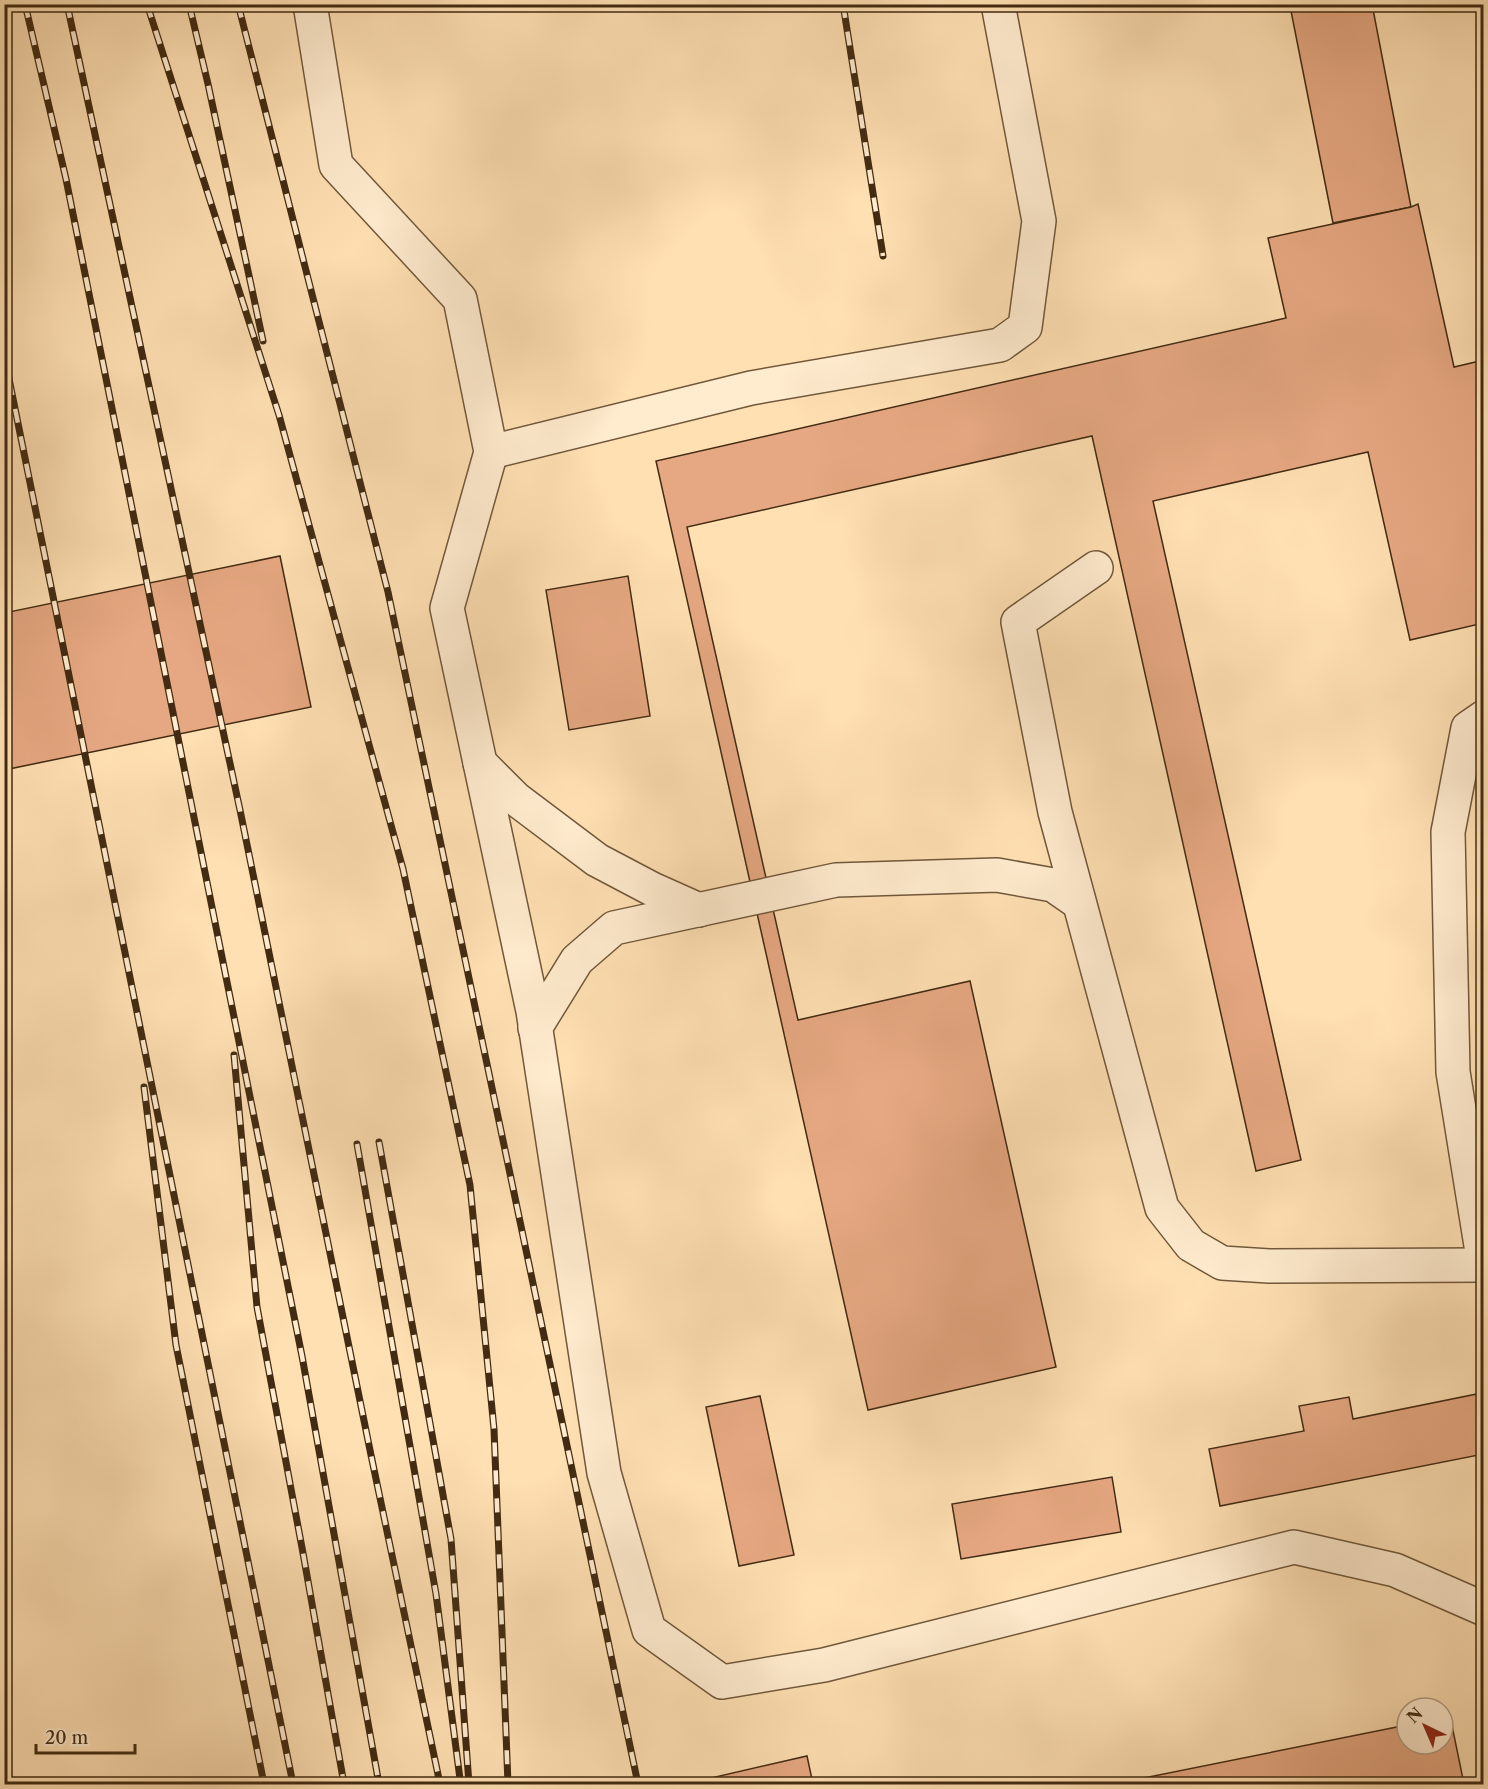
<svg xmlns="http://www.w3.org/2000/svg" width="1488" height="1789" viewBox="0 0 1488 1789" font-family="'Libre Caslon Text',serif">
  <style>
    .building { fill: #e6a882; stroke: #422b12; stroke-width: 1.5 }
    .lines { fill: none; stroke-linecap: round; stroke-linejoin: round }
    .minor-casing { stroke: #71583a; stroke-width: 36 }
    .minor { stroke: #ffebce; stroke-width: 33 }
    .rail-casing { stroke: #422b12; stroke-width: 7 }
    .rail { stroke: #ffebce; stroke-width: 4.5; stroke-dasharray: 14; stroke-linecap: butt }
  </style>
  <rect width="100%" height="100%" fill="#ffe0b3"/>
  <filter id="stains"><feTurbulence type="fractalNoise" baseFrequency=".00333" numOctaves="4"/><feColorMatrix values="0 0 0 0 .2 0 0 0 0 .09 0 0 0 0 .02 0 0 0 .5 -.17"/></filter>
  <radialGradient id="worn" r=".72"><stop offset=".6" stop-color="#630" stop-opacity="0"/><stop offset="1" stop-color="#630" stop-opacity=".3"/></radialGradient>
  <g class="building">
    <polygon points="1322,4 1372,4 1411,207 1333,223 1291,11"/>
    <polygon points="1418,204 1454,367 1484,360 1484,623 1410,640 1368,452 1153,501 1301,1160 1256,1171 1092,436 687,527 798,1020 970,981 1056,1367 868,1410 656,461 1286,318 1268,238 1411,207"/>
    <polygon points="280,556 311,707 4,770 4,613"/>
    <polygon points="628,576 650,716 569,730 546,590"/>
    <polygon points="1477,1394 1484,1425 1484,1454 1220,1506 1209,1449 1304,1431 1299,1406 1349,1397 1353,1419"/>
    <polygon points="760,1396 794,1555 739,1566 706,1407"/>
    <polygon points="1112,1477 1121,1532 961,1559 952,1504"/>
    <polygon points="1450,1716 1464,1784 1114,1784 1407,1725 1407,1744 1443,1744 1443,1718"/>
    <polygon points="807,1756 813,1784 712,1784 711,1778"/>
  </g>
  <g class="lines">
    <g class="minor-casing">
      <g id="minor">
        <polyline points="310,4 336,165 460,299 491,452 447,608 533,1011 604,1473 649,1630 722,1682 824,1665 1294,1547 1395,1570 1484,1609"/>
        <polyline points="491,452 751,388 1000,345 1025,327 1039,221 998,4"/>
        <polyline points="1096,568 1018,622 1055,812 1162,1208 1191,1245 1222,1263 1269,1266 1484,1265"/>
        <polyline points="1484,717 1468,728 1448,832 1453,1072 1484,1264"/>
        <polyline points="480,763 516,799 597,860 652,889 699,910"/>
        <polyline points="535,1028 577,960 614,928 836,880 997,875 1053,885 1079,903"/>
      </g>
    </g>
    <use href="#minor" class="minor"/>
    <g class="rail-casing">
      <g id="rail">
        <polyline points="25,4 66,179 302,1356 379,1784"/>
        <polyline points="67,4 240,810 371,1455 440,1784"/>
        <polyline points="147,4 279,415 403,869 470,1185 494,1429 508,1784"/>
        <polyline points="189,4 208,84 263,341"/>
        <polyline points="238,4 388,592 638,1784"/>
        <polyline points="843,4 883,256"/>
        <polyline points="4,354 293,1784"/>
        <polyline points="234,1055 257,1307 303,1553 344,1784"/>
        <polyline points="144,1087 176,1345 264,1784"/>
        <polyline points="379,1142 451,1539 469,1784"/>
        <polyline points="357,1144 436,1594 460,1779"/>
      </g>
    </g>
    <use href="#rail" class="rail"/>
  </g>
  <rect width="1488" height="1789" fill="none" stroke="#ffe0b3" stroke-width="24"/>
  <rect x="6" y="6" width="1476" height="1777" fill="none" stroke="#422b12" stroke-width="3"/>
  <rect x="12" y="12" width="1464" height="1765" fill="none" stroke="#422b12" stroke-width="1.5"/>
  <g transform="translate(1425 1726) rotate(316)"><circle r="28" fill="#ffebce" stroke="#b39e83" stroke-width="1.5"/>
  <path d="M0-4.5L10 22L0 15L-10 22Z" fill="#8f2418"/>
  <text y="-9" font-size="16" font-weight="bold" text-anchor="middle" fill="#422b12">N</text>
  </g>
  <path d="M36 1744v9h99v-9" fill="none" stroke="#422b12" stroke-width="3"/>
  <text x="45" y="1744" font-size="18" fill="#422b12" stroke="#ffebce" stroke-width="4.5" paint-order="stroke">20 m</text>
  <rect width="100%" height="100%" filter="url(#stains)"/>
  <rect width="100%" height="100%" fill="url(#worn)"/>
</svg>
